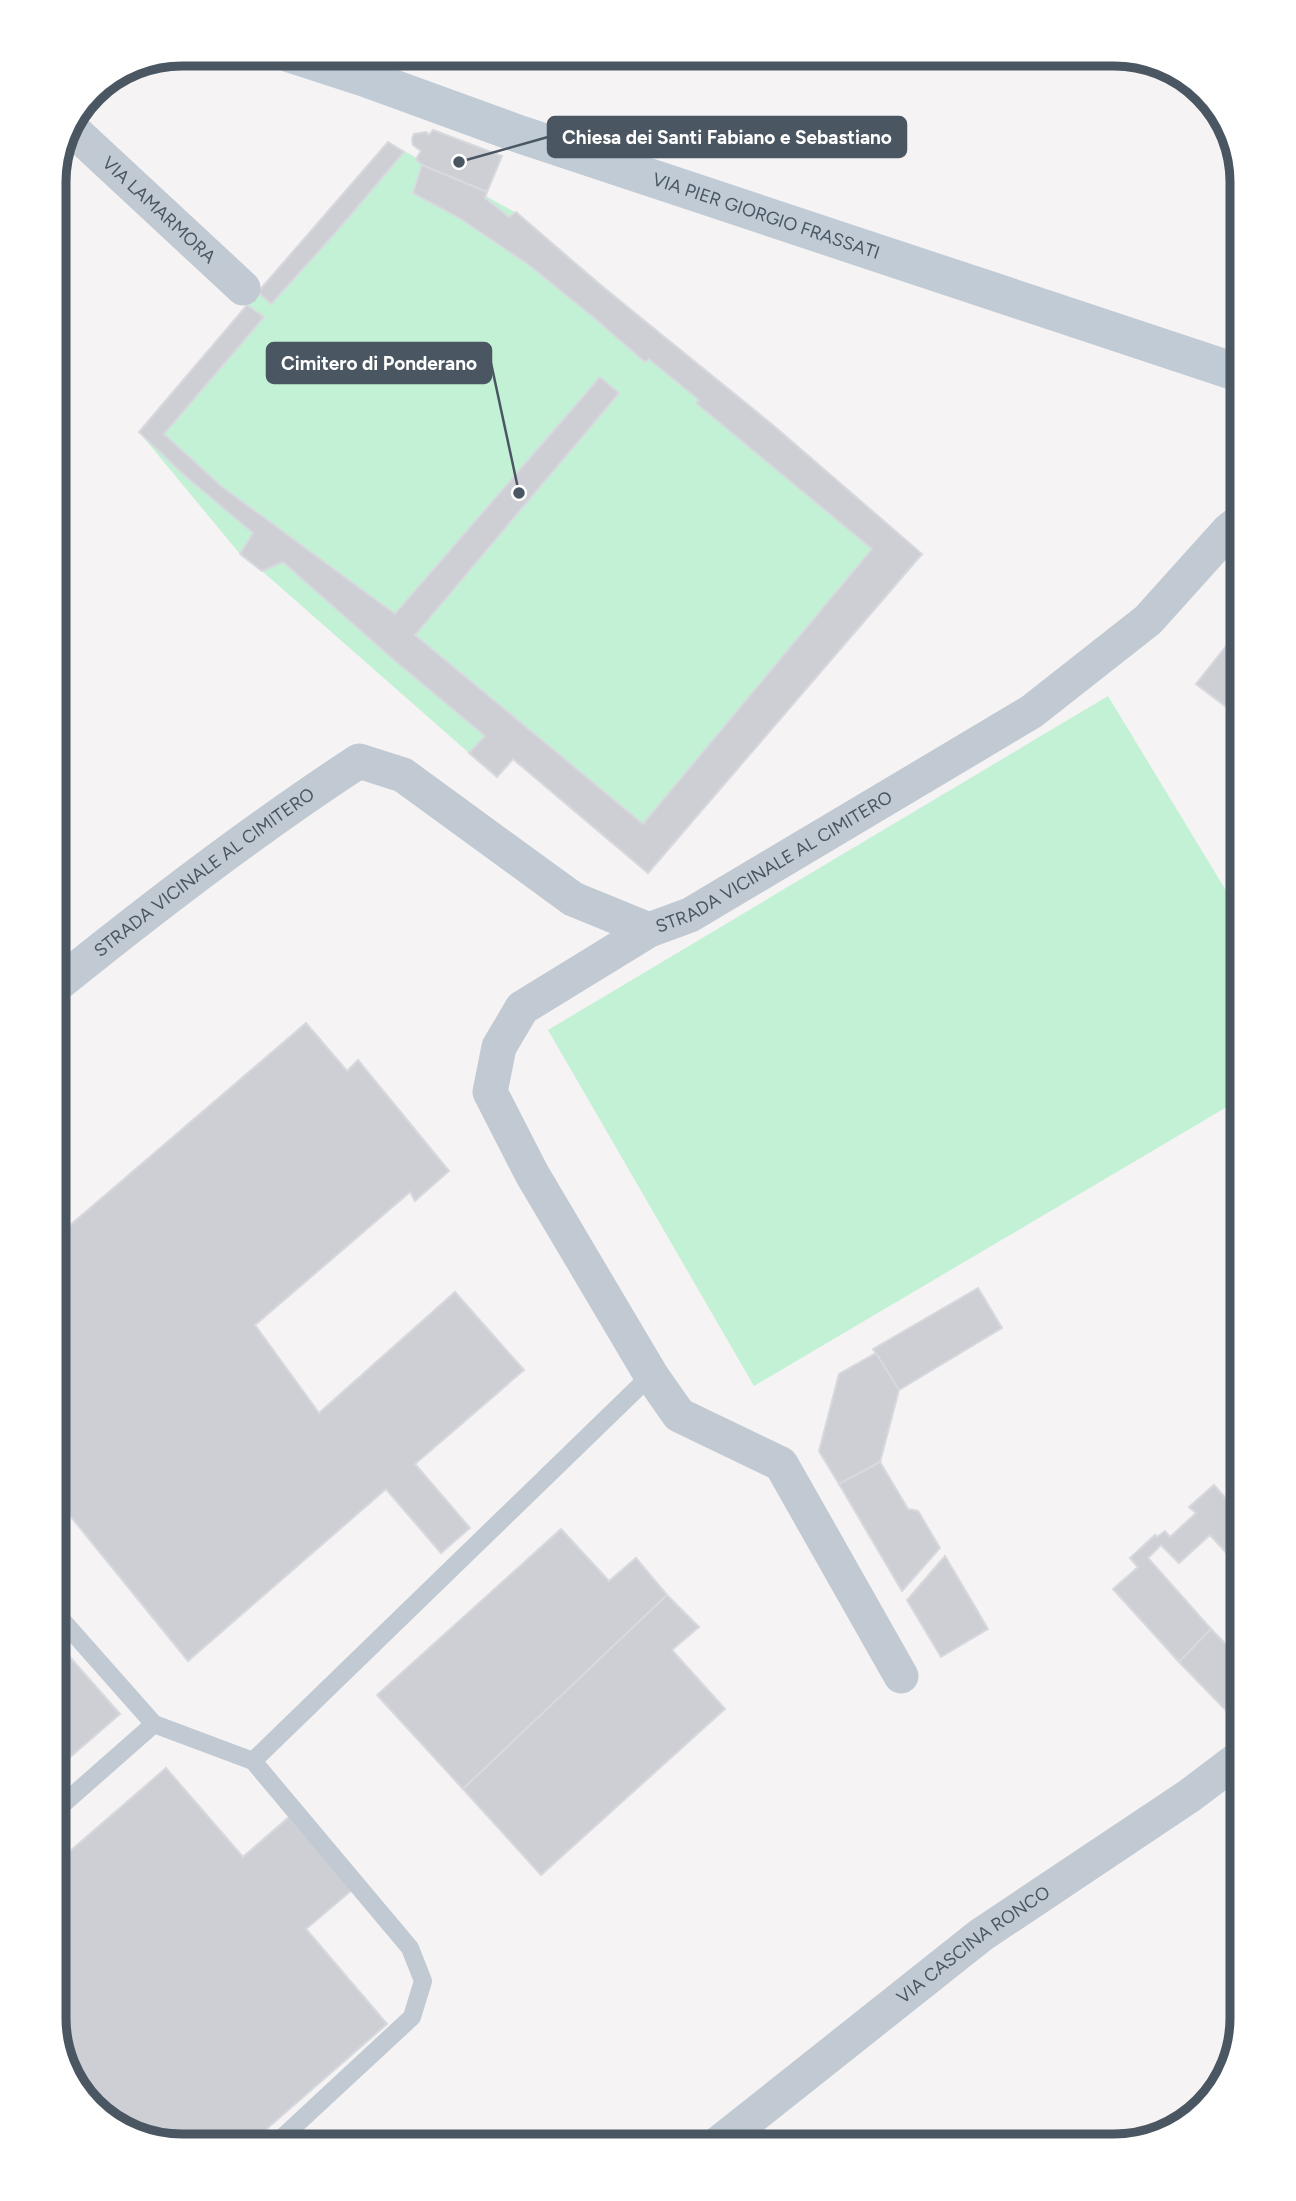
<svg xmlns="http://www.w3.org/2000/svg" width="1296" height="2201" viewBox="0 0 1296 2201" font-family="Figtree,sans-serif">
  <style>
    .green { fill: #c3f1d5 }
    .building { fill: #cdcfd5; stroke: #d7d9de; stroke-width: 2 }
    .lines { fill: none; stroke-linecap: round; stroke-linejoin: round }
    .lane { stroke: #c1cad2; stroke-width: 18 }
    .street { stroke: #c1cad2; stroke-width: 35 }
    .secondary { stroke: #c1cbd6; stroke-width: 38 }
    .labels { text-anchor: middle; stroke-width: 7; stroke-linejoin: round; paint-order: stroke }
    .street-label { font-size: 18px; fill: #4a5661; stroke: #fff }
    .rim { fill: none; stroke: #4a5661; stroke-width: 9 }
    .leader { fill: none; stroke: #4a5661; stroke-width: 2.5 }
    .callout-dot { fill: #4a5661; stroke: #fff; stroke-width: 2.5 }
    .callout { fill: #4a5661; stroke: #4a5661; stroke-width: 2.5 }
    .callout-label { font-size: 19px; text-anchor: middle; font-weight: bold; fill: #fff }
  </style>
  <rect width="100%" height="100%" fill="#f5f3f3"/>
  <g class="green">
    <polygon points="388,142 518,214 922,554 648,873 513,760 497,777 469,753 262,571 240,554 139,432"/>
    <polygon points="1108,696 1242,917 1242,1098 754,1386 548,1030"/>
  </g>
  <g class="building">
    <polygon points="433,130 502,156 487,192 422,165 416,159 421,151 413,145 412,139 414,134 426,132 429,135"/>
    <polygon points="388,142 404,152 336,232 271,304 258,292"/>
    <polygon points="422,165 487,192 485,198 509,217 516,212 598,283 774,426 922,554 648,873 513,759 497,777 469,753 485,736 394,660 283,562 262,571 240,554 253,533 183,474 139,432 247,305 264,317 164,434 221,486 395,614 600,377 619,393 415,635 643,824 872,549 696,403 699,400 649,359 645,362 592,316 529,265 461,219 413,193"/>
    <polygon points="1242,626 1242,719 1196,684"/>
    <polygon points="306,1023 347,1071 358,1060 449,1171 415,1201 410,1192 255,1325 319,1413 455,1292 524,1370 415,1464 470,1528 441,1553 386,1489 188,1661 54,1496 54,1239"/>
    <polygon points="978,1288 1002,1328 899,1390 873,1349"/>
    <polygon points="876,1353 899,1390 880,1462 839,1484 819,1451 839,1374"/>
    <polygon points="880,1462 908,1509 918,1511 940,1548 902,1591 839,1484"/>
    <polygon points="1214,1485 1242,1517 1242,1570 1210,1535 1179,1563 1161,1545 1148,1558 1211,1629 1179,1662 1113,1589 1138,1567 1130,1558 1155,1535 1157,1537 1165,1531 1170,1537 1196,1513 1189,1507"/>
    <polygon points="561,1529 609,1581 636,1558 667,1595 463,1789 377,1695"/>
    <polygon points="945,1556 988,1629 941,1657 907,1600"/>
    <polygon points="667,1595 699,1627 672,1650 725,1709 541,1875 463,1789"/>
    <polygon points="1211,1629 1242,1661 1242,1727 1179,1662"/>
    <polygon points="54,1639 120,1714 54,1771"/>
    <polygon points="166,1768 243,1857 289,1817 352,1890 306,1929 387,2024 246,2147 175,2146 112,2125 67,2075 54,2018 54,1865"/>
  </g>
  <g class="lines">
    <g class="lane">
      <polyline points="54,1611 154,1724 253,1761 410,1948 423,1981 412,2017 272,2147"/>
      <polyline points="253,1761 651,1375"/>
      <polyline points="54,1812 154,1724"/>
    </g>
    <g class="street">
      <path id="s1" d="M74,131L243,288"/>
      <polyline points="649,930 522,1008 499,1047 490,1092 532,1174 651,1375 679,1415 781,1464 901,1676"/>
      <path id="s2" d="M54,987C153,907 253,830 359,761L403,775L573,899L649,930L690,915L1031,712L1148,620L1229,530L1242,520"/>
      <path id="s3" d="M714,2147L981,1935L1189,1796L1242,1756"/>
    </g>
    <path class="secondary" id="s4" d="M291,54L365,78L519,134L1242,374"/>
  </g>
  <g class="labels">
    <g class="street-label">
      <text dy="6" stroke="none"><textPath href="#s1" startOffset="116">VIA LAMARMORA</textPath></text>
      <text dy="6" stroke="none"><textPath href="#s4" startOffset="502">VIA PIER GIORGIO FRASSATI</textPath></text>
      <text dy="6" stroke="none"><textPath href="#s2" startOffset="861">STRADA VICINALE AL CIMITERO</textPath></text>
      <text dy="6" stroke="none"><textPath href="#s2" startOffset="189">STRADA VICINALE AL CIMITERO</textPath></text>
      <text dy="6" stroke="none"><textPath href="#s3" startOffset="329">VIA CASCINA RONCO</textPath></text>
    </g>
  </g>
  <path d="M0 0H1296V2201H0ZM182 66H1114A116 116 0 0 1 1230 182V2018A116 116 0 0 1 1114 2134H182A116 116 0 0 1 66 2018V182A116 116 0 0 1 182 66Z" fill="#fff" fill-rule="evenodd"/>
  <path class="rim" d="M182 66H1114A116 116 0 0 1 1230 182V2018A116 116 0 0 1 1114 2134H182A116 116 0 0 1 66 2018V182A116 116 0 0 1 182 66Z"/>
  <path class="leader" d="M459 162L548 137M519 493L491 363"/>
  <g class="callout-dot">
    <circle cx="459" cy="162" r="7"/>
    <circle cx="519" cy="493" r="7"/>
  </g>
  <g class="callout">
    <rect x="548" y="117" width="358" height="40" rx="7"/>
    <rect x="267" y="343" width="224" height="40" rx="7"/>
  </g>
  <g class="callout-label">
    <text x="727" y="144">Chiesa dei Santi Fabiano e Sebastiano</text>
    <text x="379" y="370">Cimitero di Ponderano</text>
  </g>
</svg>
